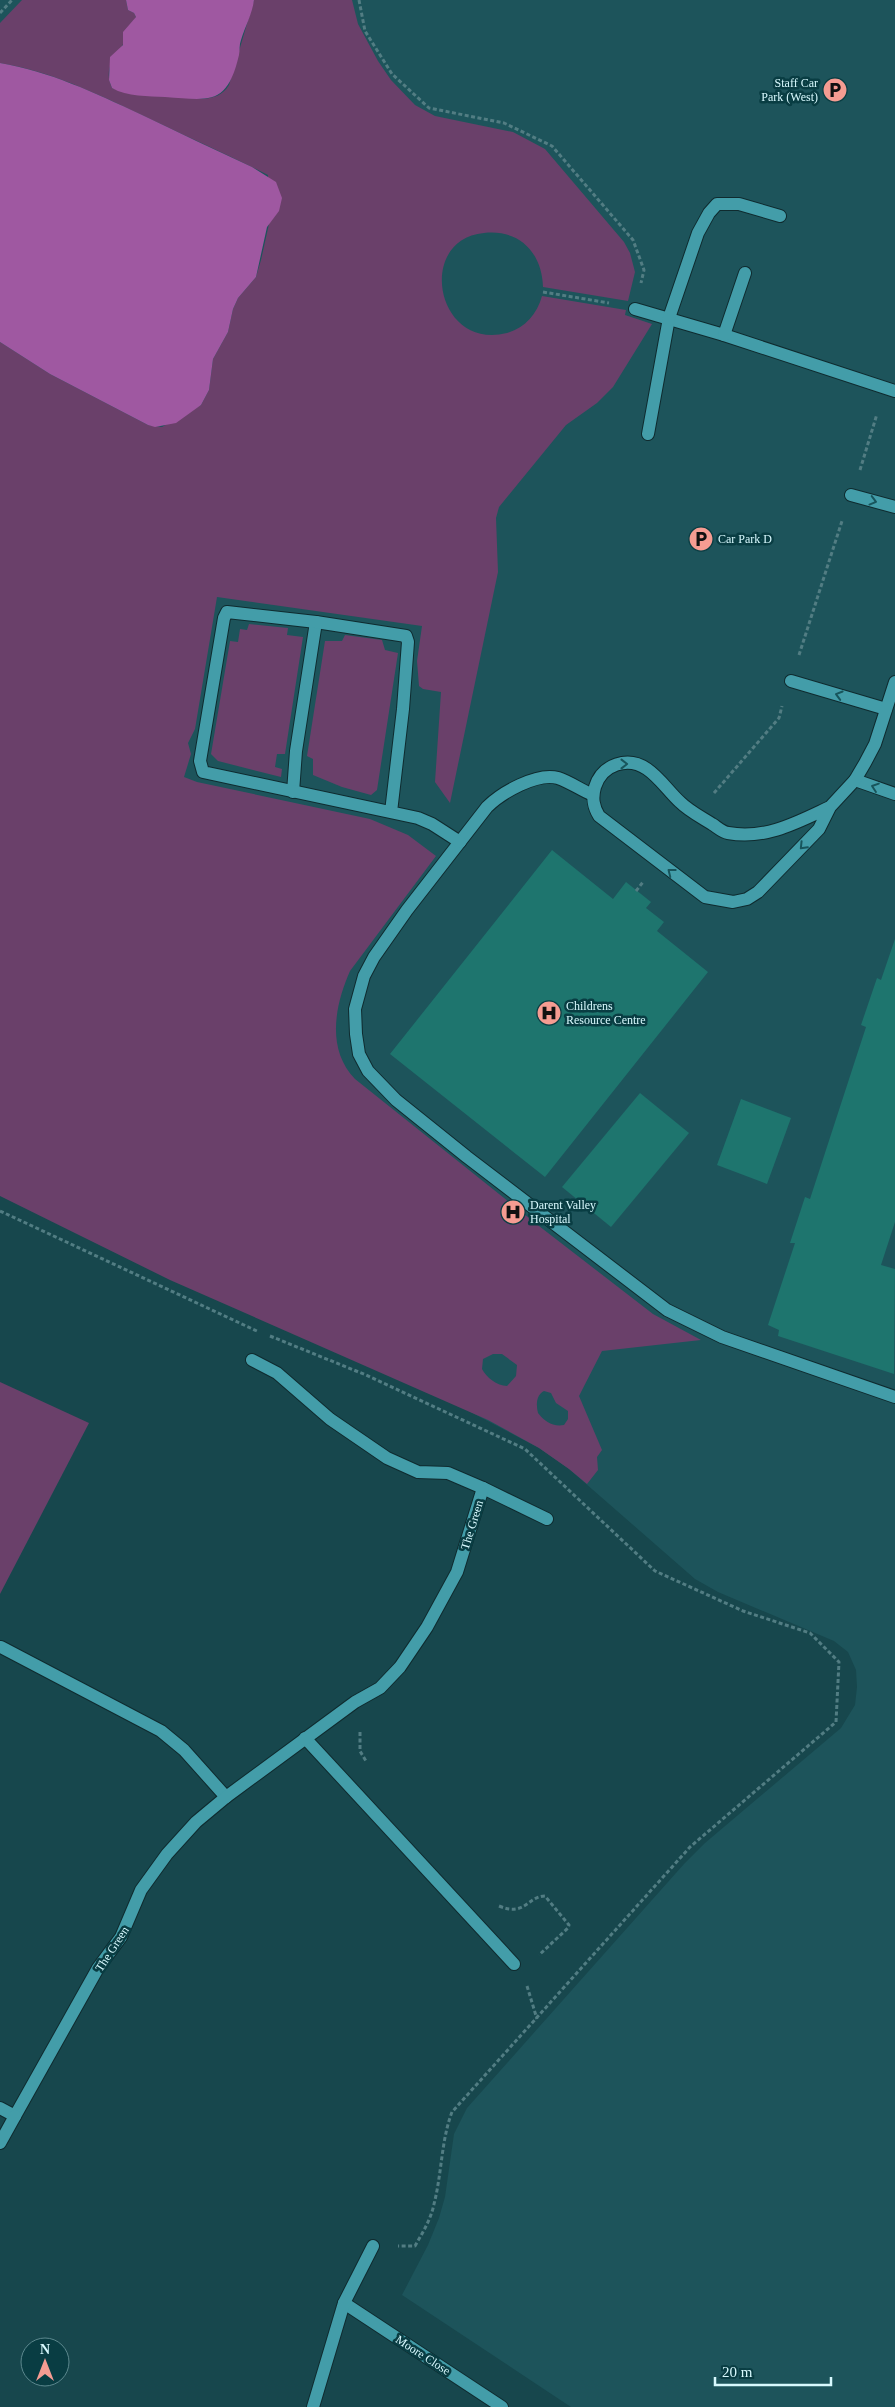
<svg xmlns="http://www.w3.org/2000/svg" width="895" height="2407" font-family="Georgia,serif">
<rect width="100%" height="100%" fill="#17474d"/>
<path fill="#1d545b" d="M 0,0 L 895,0 L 895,2407 L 571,2407 L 402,2295 L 428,2245 L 439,2218 L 445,2197 L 454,2134 L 467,2108 L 684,1864 L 705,1843 L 841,1728 L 855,1705 L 857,1687 L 856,1670 L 848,1652 L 834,1641 L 718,1592 L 695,1579 L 569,1469 L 539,1448 L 0,1165 Z"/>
<g fill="#6a406a" fill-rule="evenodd">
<path d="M 22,0 L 126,0 L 128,10 L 134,13 L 136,17 C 132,26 127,38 122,46 C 112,61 104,70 112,88 L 132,94 L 203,99 C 214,98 223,95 229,85 L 254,0 L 352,0 L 358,24 L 378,61 L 391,80 L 415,105 L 435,116 L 513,132 L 545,149 L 624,242 L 630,253 L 635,272 L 628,301 L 543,287 C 542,253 520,229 484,233 C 416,239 435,351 507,333 C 525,328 537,314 542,296 L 626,310 L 625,315 L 652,324 L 613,387 L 597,403 L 566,425 L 499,507 L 496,518 L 498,572 L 450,803 L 435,782 L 441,692 L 423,689 L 419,686 L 417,661 L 422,626 L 217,597 L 195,729 L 188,743 L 191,754 L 184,777 L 197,782 L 370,819 L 408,835 L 436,856 L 350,971 C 335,1005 326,1049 355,1079 L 539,1226 L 653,1314 L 701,1340 L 602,1351 L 579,1396 L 602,1450 L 597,1457 L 598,1470 L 587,1484 L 569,1469 L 539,1448 L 488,1420 L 170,1280 L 0,1196 L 0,342 L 50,374 L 148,425 L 162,427 L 201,405 L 209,390 L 213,359 L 228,332 L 233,309 L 238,298 L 256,277 L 261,260 L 269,224 L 268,175 C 233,157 196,141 161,124 C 109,100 57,72 0,63 L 0,23 ZM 493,1354 L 502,1354 L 517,1365 L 516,1376 L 507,1386 C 497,1386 486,1377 482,1369 L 483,1359 ZM 544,1391 L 551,1393 L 556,1403 L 568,1411 L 568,1419 L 564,1425 C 553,1427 545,1422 538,1413 C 536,1405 536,1395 544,1391 Z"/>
<path d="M 249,624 L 288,628 L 287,635 L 303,637 L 285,754 L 277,754 L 275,767 L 282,769 L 281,777 L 218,761 L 211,754 L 230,641 L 238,642 L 240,629 L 247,630 Z"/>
<path d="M 345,635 L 382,640 L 385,650 L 398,653 L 377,790 L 371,795 L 342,787 L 313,775 L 313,759 L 307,756 L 325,641 L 342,641 Z"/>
<path d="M 0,1382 L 89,1423 L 0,1594 Z"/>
</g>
<g fill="#9f58a1">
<path d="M 126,0 L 254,0 C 252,15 245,26 241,40 C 239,45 240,50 239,55 C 227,106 210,100 165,97 C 149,96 127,97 112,88 L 109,80 L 110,57 L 123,45 L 123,32 L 136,17 L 134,13 L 128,10 Z"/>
<path d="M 0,63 C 49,71 95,93 140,114 C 178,132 215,150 252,167 L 276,182 L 282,198 L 279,211 L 267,227 L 256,277 L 238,298 L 233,309 L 228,332 L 213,359 L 209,390 L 201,405 L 176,423 L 155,427 L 148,425 L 50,374 L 0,342 Z"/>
</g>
<g fill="#1e756e">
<path d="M 552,850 L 613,899 L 626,882 L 651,902 L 646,908 L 664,922 L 657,931 L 708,972 L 545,1177 L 390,1054 Z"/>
<path d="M 895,939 L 895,1222 L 881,1265 L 895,1269 L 894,1374 L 778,1336 L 779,1330 L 768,1325 L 795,1243 L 790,1243 L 805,1197 L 810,1199 L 866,1027 L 861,1025 L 877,978 L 881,980 Z"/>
<path d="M 640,1093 L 689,1133 L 611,1227 L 562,1187 Z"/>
<path d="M 741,1099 L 791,1118 L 767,1184 L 717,1165 Z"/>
</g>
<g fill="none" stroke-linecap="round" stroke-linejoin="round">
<defs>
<g id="service">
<path d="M 635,309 L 724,335 L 895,391"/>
<path d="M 724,335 L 745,273"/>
<path d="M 648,434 L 669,318 L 698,233 L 709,213 L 717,204 L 739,204 L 780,216"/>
<path d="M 851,495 L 895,507"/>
<path d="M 791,681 L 886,709"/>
<path d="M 855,780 L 895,794"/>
<path d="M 293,792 L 296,751 L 316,622"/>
<path d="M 593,795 C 581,790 570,782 558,778 C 537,772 501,793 487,807 L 407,910 L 374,957 L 364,976 L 355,1009 L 356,1034 L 359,1054 L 368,1071 L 396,1100 L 467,1157 L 667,1310 L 722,1337 L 895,1397"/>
<path d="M 830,807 C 798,822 766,840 728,833 C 722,832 717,827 712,824 C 701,817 689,811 680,802 C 669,792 660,778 647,769 C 628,756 602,764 595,787 C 592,798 593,806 599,816 L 705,897 L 733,902 L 747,899 L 758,892 L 819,829 L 830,807 L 855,780 L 865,763 L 875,744 L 895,682"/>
<path d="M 391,812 L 403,709 L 408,642 L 406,636 L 316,622 L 227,612 L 224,618 L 200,761 L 203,772 L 418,818 L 432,824 L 460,842"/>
</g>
<g id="minor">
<path d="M 483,1488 L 547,1519"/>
<path d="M 1,1647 L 161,1731 L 184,1750 L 226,1797"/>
<path d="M 305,1738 L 514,1964"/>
<path d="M 0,2108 L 15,2116 L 98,1968 L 121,1937 L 141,1890 L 167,1854 L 196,1822 L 226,1797 L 355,1702 L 380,1688 L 400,1667 L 427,1627 L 457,1572 L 483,1488 L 448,1473 L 418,1472 L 387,1458 L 330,1419 L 277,1373 L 252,1360"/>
<path d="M 0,2143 L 15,2116"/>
<path d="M 344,2303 L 502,2407"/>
<path d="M 313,2407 L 344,2303 L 373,2246"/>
</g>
</defs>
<use href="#service" stroke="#0f2b2f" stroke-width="14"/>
<use href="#minor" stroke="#0f2b2f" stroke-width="14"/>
<g stroke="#527d83" stroke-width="3" stroke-dasharray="4 2.5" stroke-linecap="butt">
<path d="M 359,0 L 365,31 L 392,74 L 429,108 L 504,123 L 552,146 L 633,240 L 644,270 L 641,283"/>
<path d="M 0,13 L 12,0"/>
<path d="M 543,292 L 609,303"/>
<path d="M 860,470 L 877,414"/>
<path d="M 799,655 L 842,521"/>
<path d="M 714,793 L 779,718 L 782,706"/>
<path d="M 636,891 L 643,882"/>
<path d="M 0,1211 L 259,1332"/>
<path d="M 270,1336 L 366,1375 L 525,1449 L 655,1571 L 743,1611 L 810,1633 L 839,1662 L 836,1722 L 690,1847 L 452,2112 C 441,2141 442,2173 434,2204 C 431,2219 423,2232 415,2246 L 398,2246"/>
<path d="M 360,1732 L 360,1751 L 366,1761"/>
<path d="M 499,1906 C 525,1917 528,1896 545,1896 L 569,1925 L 568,1928 L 539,1955"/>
<path d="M 527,1986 L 537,2019"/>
</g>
<use href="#service" stroke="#439da9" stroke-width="12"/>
<use href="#minor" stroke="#439da9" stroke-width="12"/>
</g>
<defs><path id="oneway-chevron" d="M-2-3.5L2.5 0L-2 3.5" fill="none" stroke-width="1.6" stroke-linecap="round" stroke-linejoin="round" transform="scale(1.25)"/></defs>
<g stroke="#18555c">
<use href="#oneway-chevron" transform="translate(873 501) rotate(15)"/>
<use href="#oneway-chevron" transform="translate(839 695) rotate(-164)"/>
<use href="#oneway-chevron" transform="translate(624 764)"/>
<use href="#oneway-chevron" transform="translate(875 787) rotate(-161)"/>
<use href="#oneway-chevron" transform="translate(803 846) rotate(134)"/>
<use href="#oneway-chevron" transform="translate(671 872) rotate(-142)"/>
</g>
<defs>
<symbol id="parking-disc" viewBox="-11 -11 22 22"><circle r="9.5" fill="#f59c92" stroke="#093d43"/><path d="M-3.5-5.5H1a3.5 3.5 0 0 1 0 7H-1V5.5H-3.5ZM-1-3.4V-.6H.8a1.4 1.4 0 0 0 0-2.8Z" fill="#111"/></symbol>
<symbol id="hospital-disc" viewBox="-11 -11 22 22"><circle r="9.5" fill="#f59c92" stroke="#093d43"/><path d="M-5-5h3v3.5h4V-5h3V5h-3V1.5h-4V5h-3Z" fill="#111"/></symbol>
</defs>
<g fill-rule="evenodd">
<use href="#parking-disc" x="821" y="76" width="28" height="28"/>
<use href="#parking-disc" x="687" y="525" width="28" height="28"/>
<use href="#hospital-disc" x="535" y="999" width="28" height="28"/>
<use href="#hospital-disc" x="499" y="1198" width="28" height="28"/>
</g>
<g text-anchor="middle" stroke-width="5" stroke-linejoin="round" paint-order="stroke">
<g font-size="12" fill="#d8f9fe" stroke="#093d43" text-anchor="start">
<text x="818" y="87" text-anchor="end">Staff Car<tspan x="818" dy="14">Park (West)</tspan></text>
<text x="718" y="543">Car Park D</text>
<text x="566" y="1010">Childrens<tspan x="566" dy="14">Resource Centre</tspan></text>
<text x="530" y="1209">Darent Valley<tspan x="530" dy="14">Hospital</tspan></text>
</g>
<g font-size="12" fill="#d8f9fe" stroke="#093d43">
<text transform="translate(472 1525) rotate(-73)" y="4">The Green</text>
<text transform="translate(112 1949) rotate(-57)" y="4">The Green</text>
<text transform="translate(423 2355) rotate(33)" y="4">Moore Close</text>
</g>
</g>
<g transform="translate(45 2362)"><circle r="24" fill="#093d43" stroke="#5c888e"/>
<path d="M0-4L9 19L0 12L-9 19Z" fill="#f59c92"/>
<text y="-8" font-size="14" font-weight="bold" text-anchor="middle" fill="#d8f9fe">N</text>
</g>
<path d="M715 2377v8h116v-8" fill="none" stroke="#d8f9fe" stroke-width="2.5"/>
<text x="722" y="2377" font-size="15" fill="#d8f9fe" stroke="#093d43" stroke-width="4" paint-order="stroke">20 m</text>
</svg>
